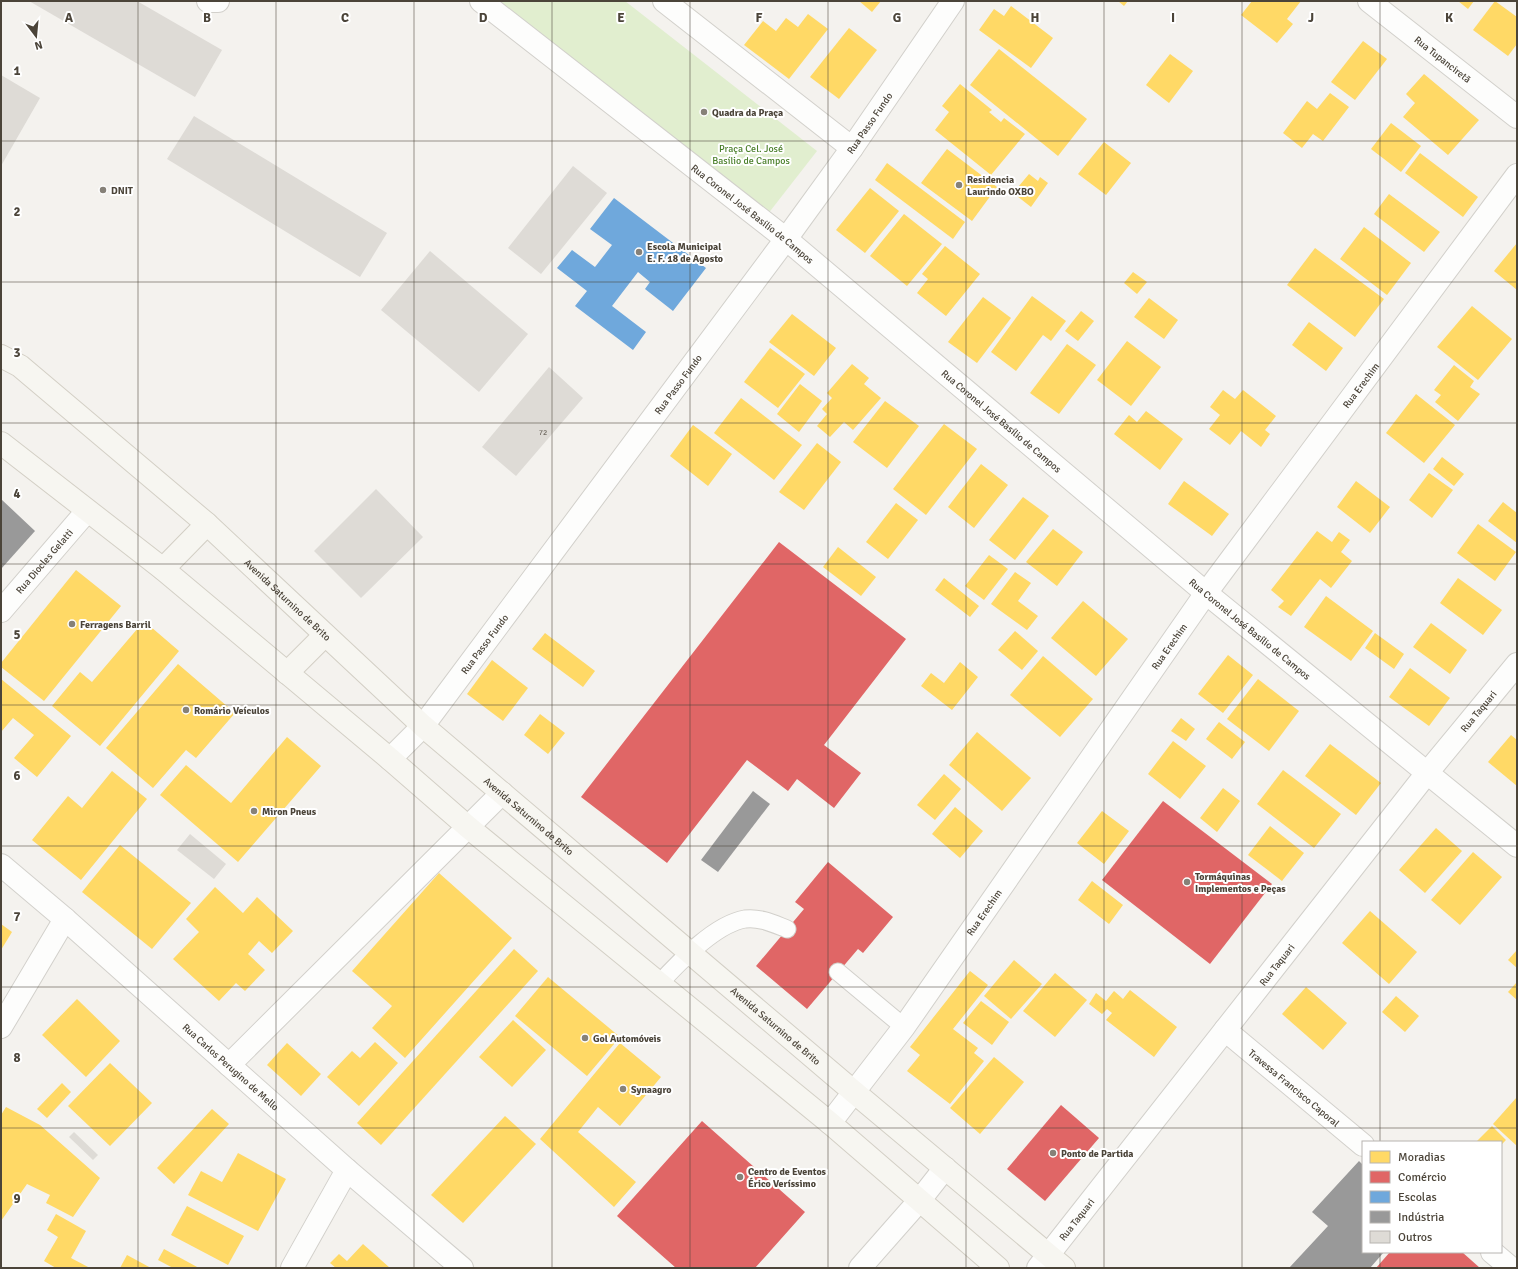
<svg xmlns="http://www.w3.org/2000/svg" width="1518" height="1269" font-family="Signika,sans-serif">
<rect width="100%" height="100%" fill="#f4f2ee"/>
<path fill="#e1eecf" d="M 490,1 L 625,1 L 817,151 L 764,219 Z"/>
<g fill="#ffd966">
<path d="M 859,1 L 881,1 L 872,12 Z"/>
<path d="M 1118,1 L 1128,1 L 1124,6 Z"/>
<path d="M 1252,1 L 1265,2 L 1301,1 L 1287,19 L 1293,24 L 1277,43 L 1241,15 Z"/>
<path d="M 1458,1 L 1474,1 L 1468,9 Z"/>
<path d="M 1495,1 L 1517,17 L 1517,44 L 1508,56 L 1473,30 Z"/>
<path d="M 1011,6 L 1053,38 L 1031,68 L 979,30 L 994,9 L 1004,16 Z"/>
<path d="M 808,14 L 828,29 L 789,79 L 744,45 L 763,21 L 776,31 L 786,18 L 798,27 Z"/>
<path d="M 849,28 L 877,50 L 839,99 L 810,77 Z"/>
<path d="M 1363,41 L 1387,59 L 1355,100 L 1331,82 Z"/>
<path d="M 999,49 L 1087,119 L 1058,156 L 970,85 Z"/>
<path d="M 1170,54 L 1193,71 L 1169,103 L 1146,85 Z"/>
<path d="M 1424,74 L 1479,120 L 1448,155 L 1403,117 L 1415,103 L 1406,94 Z"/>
<path d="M 960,84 L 992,110 L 989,112 L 1001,122 L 1004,118 L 1025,134 L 991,175 L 935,130 L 949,112 L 942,106 Z"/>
<path d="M 1330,93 L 1349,107 L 1323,141 L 1313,134 L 1302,148 L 1283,133 L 1307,101 L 1317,109 Z"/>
<path d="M 1391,123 L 1421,146 L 1401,172 L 1371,149 Z"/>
<path d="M 1104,142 L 1131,163 L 1106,195 L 1078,174 Z"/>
<path d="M 947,149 L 997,187 L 972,221 L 921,183 Z"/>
<path d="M 1420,153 L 1478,197 L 1463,217 L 1405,173 Z"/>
<path d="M 887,163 L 965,222 L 953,239 L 875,180 Z"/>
<path d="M 1029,174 L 1038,181 L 1040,177 L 1048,183 L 1031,207 L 1013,193 Z"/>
<path d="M 870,188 L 899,211 L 865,253 L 836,230 Z"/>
<path d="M 1389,194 L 1440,232 L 1424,252 L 1374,214 Z"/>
<path d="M 904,214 L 942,244 L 907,286 L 870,256 Z"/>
<path d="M 1364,227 L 1411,263 L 1387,295 L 1340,259 Z"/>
<path d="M 1517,243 L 1517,290 L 1494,271 Z"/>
<path d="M 945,246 L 980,274 L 946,316 L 917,293 L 928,279 L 922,274 Z"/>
<path d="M 1315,248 L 1384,299 L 1355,337 L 1287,285 Z"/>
<path d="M 1133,272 L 1147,282 L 1137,294 L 1124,283 Z"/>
<path d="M 1032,296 L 1066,321 L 1051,341 L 1043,335 L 1016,371 L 991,352 Z"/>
<path d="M 983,297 L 1011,318 L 977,363 L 948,342 Z"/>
<path d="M 1149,298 L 1178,320 L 1164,339 L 1134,317 Z"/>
<path d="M 1472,306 L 1512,339 L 1478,380 L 1437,347 Z"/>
<path d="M 1081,311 L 1094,321 L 1078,341 L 1065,331 Z"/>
<path d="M 792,314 L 836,348 L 814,376 L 769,342 Z"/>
<path d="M 1309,322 L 1343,348 L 1326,371 L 1292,345 Z"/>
<path d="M 1127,341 L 1161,367 L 1131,406 L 1097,380 Z"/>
<path d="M 1067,344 L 1096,365 L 1059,414 L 1030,393 Z"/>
<path d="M 770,348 L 805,374 L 778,408 L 744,382 Z"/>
<path d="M 852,364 L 869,378 L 864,384 L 881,398 L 853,430 L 844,422 L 830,437 L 817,426 L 827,414 L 822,409 L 832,398 L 827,393 Z"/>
<path d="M 1454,365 L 1474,381 L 1470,387 L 1480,394 L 1458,421 L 1435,402 L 1441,395 L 1434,390 Z"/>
<path d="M 800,384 L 822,401 L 799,432 L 777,414 Z"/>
<path d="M 1223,390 L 1235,399 L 1243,390 L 1276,416 L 1265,430 L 1270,434 L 1261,447 L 1241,431 L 1230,445 L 1209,429 L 1220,415 L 1210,407 Z"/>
<path d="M 1416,394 L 1455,425 L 1424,463 L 1386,433 Z"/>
<path d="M 741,398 L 802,445 L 774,480 L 714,433 Z"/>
<path d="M 885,401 L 919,426 L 887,468 L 853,442 Z"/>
<path d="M 1146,411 L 1183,439 L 1160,470 L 1114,434 L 1129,415 L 1137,422 Z"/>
<path d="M 944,424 L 977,449 L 926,515 L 893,489 Z"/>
<path d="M 693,425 L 732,454 L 708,486 L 670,456 Z"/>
<path d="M 817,443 L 841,462 L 804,510 L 779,492 Z"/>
<path d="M 1442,457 L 1464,474 L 1454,486 L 1433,469 Z"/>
<path d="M 981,464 L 1008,485 L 974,528 L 948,507 Z"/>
<path d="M 1429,473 L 1453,490 L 1432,518 L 1409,500 Z"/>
<path d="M 1184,481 L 1229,514 L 1212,536 L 1168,504 Z"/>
<path d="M 1356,481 L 1390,507 L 1370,533 L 1337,507 Z"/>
<path d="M 1023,497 L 1049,516 L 1015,560 L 989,540 Z"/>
<path d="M 1503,502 L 1517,513 L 1517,543 L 1488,521 Z"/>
<path d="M 896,503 L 918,520 L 888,559 L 866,542 Z"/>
<path d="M 1478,524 L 1516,552 L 1495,581 L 1457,553 Z"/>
<path d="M 1053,529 L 1083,552 L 1057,586 L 1026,562 Z"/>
<path d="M 1317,531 L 1332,542 L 1339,532 L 1350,540 L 1341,552 L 1352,561 L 1331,588 L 1320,579 L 1291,616 L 1278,607 L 1284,601 L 1271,590 Z"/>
<path d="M 838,547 L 876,577 L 861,596 L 823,567 Z"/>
<path d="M 989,555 L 1008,569 L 984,600 L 965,586 Z"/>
<path d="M 76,570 L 121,606 L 44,701 L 1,667 L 1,663 Z"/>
<path d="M 1015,572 L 1031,583 L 1018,601 L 1038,616 L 1027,630 L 991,604 Z"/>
<path d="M 944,578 L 979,606 L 970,617 L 935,590 Z"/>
<path d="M 1458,578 L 1502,610 L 1483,635 L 1440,603 Z"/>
<path d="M 1326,596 L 1373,631 L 1351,661 L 1304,627 Z"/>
<path d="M 1083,601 L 1128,639 L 1096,676 L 1051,638 Z"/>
<path d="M 144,621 L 179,651 L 100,746 L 52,706 L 80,672 L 92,682 Z"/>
<path d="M 1431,623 L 1467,650 L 1450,674 L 1413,647 Z"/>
<path d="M 1015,631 L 1038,651 L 1022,670 L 998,650 Z"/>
<path d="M 545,633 L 595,671 L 583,687 L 532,649 Z"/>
<path d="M 1375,633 L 1404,654 L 1394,669 L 1365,648 Z"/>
<path d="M 1228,655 L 1253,675 L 1223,713 L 1198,694 Z"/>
<path d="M 1043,656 L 1093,699 L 1060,737 L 1010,695 Z"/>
<path d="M 492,660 L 528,688 L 503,721 L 467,694 Z"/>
<path d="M 960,662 L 978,677 L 952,710 L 921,686 L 931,673 L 944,683 Z"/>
<path d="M 178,664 L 235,713 L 196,758 L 186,750 L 153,788 L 106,748 Z"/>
<path d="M 1410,668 L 1450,698 L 1429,726 L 1389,697 Z"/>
<path d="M 1,679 L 71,736 L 37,777 L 14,758 L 34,735 L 13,718 L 1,732 Z"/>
<path d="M 1258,679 L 1299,711 L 1269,751 L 1227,719 Z"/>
<path d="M 540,714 L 565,733 L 548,754 L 524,735 Z"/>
<path d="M 1181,718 L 1195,729 L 1186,741 L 1171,731 Z"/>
<path d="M 1219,722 L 1245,742 L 1232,759 L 1206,739 Z"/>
<path d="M 977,732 L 1031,778 L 1002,811 L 949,765 Z"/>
<path d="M 1511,735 L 1517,740 L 1517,786 L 1488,762 Z"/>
<path d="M 287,737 L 321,766 L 238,862 L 160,795 L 186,765 L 231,803 Z"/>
<path d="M 1173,741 L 1206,766 L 1180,799 L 1148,774 Z"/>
<path d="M 1330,744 L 1381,783 L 1356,815 L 1305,776 Z"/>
<path d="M 1283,770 L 1341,814 L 1314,848 L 1257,804 Z"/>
<path d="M 112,771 L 147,799 L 81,880 L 32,840 L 68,796 L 82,808 Z"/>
<path d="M 944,774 L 961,789 L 935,820 L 917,805 Z"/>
<path d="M 1223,788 L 1240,801 L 1217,832 L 1200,818 Z"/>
<path d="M 955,807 L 983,831 L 960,858 L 932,834 Z"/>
<path d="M 1102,811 L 1129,831 L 1104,864 L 1077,843 Z"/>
<path d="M 1270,826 L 1304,853 L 1282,881 L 1248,855 Z"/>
<path d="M 1436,828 L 1462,851 L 1425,893 L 1399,870 Z"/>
<path d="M 120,845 L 191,903 L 152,949 L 82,892 Z"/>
<path d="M 1473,852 L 1502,877 L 1460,925 L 1431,900 Z"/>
<path d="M 439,873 L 512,938 L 405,1058 L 372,1028 L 392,1006 L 352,971 Z"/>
<path d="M 1092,881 L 1123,905 L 1109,924 L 1078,900 Z"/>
<path d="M 215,887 L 243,913 L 257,897 L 293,931 L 272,953 L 259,941 L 248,954 L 265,970 L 245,991 L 236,983 L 219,1001 L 173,959 L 199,932 L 186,919 Z"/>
<path d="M 1370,911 L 1417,952 L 1389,984 L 1342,943 Z"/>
<path d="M 1,924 L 12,932 L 1,950 Z"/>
<path d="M 514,949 L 538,971 L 381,1145 L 357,1123 Z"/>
<path d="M 1517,950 L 1517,968 L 1508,960 Z"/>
<path d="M 1014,960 L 1042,984 L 1011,1019 L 984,996 Z"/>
<path d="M 970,971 L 988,985 L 953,1029 L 978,1048 L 974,1053 L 984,1061 L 950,1104 L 907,1071 L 920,1055 L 910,1047 Z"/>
<path d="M 1055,973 L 1087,1000 L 1055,1037 L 1023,1011 Z"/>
<path d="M 548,977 L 620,1037 L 587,1076 L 515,1016 Z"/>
<path d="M 1517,982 L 1517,1000 L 1508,992 Z"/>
<path d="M 1306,987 L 1347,1023 L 1323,1050 L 1282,1014 Z"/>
<path d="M 1130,990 L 1177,1027 L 1154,1057 L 1106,1020 L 1112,1013 L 1107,1009 L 1102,1014 L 1089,1004 L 1096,993 L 1106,1001 L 1114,991 L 1123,999 Z"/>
<path d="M 1396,996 L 1419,1016 L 1405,1032 L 1382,1012 Z"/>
<path d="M 77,999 L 120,1041 L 86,1077 L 42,1035 Z"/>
<path d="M 981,1001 L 1009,1022 L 992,1045 L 963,1023 Z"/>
<path d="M 513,1020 L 546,1050 L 512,1087 L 479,1057 Z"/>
<path d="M 375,1042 L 398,1063 L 359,1106 L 327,1077 L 352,1051 L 360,1058 Z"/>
<path d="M 287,1043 L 321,1074 L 301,1096 L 267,1065 Z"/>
<path d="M 620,1043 L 661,1077 L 620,1126 L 598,1107 L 578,1132 L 636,1182 L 614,1207 L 540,1139 Z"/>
<path d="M 994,1057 L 1024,1082 L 980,1134 L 950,1108 Z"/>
<path d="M 110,1063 L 152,1103 L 110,1146 L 68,1106 Z"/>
<path d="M 62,1083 L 71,1092 L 47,1118 L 37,1109 Z"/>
<path d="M 1517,1097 L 1517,1146 L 1493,1124 Z"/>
<path d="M 6,1107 L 40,1125 L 100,1178 L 73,1217 L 46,1203 L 50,1195 L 27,1184 L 1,1221 L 1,1115 Z"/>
<path d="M 212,1109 L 229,1124 L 174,1184 L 157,1168 Z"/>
<path d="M 505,1116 L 536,1144 L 463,1223 L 431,1195 Z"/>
<path d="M 1492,1126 L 1506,1140 L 1501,1145 L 1501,1142 L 1476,1142 Z"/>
<path d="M 238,1153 L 286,1179 L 258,1231 L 188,1195 L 201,1171 L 222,1182 Z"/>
<path d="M 187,1206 L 244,1236 L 228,1265 L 171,1235 Z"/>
<path d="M 56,1214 L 86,1231 L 71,1258 L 90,1268 L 56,1268 L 44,1261 L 58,1237 L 47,1230 Z"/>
<path d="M 363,1244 L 390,1268 L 336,1268 L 330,1263 L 339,1254 L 347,1261 Z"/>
<path d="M 164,1249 L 199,1268 L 173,1268 L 158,1260 Z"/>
<path d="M 127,1255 L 151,1268 L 120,1268 Z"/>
</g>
<g fill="#e06666">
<path d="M 779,542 L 906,639 L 824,745 L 861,773 L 834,808 L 797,779 L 788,791 L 747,760 L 667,863 L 581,797 Z"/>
<path d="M 1163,801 L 1272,884 L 1210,964 L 1102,880 Z"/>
<path d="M 828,862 L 893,917 L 863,953 L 858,949 L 807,1009 L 756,966 L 804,909 L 795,902 Z"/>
<path d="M 1061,1105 L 1099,1138 L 1045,1201 L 1007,1169 Z"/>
<path d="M 702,1121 L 805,1212 L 755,1268 L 703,1268 L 702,1267 L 700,1268 L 676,1268 L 617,1216 Z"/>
<path d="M 1390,1252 L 1462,1252 L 1480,1268 L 1376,1268 Z"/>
</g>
<path fill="#6fa8dc" d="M 614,198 L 706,268 L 673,311 L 645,289 L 650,282 L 638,272 L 612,306 L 646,332 L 633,350 L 575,306 L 587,291 L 557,268 L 572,250 L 595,267 L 612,245 L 590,229 Z"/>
<g fill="#999">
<path d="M 1,499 L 35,531 L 1,569 Z"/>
<path d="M 753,791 L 770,804 L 718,872 L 701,860 Z"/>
<path d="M 1359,1161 L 1363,1165 L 1363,1252 L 1384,1252 L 1370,1268 L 1289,1268 L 1328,1226 L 1312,1212 Z"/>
</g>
<g fill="#dedbd6">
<path d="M 29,1 L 137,1 L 222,50 L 195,97 Z"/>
<path d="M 1,75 L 40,98 L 1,166 Z"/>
<path d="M 194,116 L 387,233 L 360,277 L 167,159 Z"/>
<path d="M 573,166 L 607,193 L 541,274 L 508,248 Z"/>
<path d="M 430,251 L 528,334 L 479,392 L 381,310 Z"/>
<path d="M 549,367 L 583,398 L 516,476 L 482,447 Z"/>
<path d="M 376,489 L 423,537 L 361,598 L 314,551 Z"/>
<path d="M 190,834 L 226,864 L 214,879 L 177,850 Z"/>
<path d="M 74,1132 L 98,1155 L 93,1160 L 69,1137 Z"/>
</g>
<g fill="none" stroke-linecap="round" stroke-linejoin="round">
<defs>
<g id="service">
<path d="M 838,972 L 904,1027"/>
<path d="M 659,984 C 679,962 715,924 745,919 C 760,917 774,924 787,929"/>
</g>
<g id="minor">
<path d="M 208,1 L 218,1"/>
<path id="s1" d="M 481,1 L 786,239 L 1206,593 L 1517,846"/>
<path d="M 664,1 L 852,148"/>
<path id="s2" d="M 1369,1 L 1517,117"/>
<path id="s3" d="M 1,611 L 87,511"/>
<path id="s4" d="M 1,865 L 65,919 L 347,1170 L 462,1268"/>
<path d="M 1,1027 L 65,919"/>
<path id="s5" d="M 1225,1030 L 1363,1145"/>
<path d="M 229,1065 L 502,793"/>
<path id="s6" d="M 830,1123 L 904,1027 L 1206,593 L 1517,175"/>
<path d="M 1492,1252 L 1511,1268"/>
<path d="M 292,1268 L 347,1170"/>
<path d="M 860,1268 L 919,1201 L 945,1168"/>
<path id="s7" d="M 1038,1268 L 1427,773 L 1517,664"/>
</g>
<g id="tertiary">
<path id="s8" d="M 390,759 L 423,726 L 786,239 L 852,148 L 953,1"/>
</g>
<g id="secondary">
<path id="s9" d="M 1,356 L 20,366 L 207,524 L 423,726 L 854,1092 L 1064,1268"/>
<path d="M 1,443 L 163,569 L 390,759 L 468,827 L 830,1123 L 998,1268"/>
<path d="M 163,569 L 207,524"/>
<path d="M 287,673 L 325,635"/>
</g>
</defs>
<use href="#service" stroke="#d2d0cb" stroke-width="19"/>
<use href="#minor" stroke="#d2d0cb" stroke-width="24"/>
<use href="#tertiary" stroke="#d2d0cb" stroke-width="24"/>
<use href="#secondary" stroke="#d3cfc5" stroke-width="24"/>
<use href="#service" stroke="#fdfdfc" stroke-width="17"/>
<use href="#minor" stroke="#fdfdfc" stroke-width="22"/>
<use href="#tertiary" stroke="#fdfdfc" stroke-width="22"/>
<use href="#secondary" stroke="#f7f6f1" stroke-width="22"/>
</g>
<path fill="none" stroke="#4b4439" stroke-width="1" stroke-opacity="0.55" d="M 138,1 L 138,1268M 276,1 L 276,1268M 414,1 L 414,1268M 552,1 L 552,1268M 690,1 L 690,1268M 828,1 L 828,1268M 966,1 L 966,1268M 1104,1 L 1104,1268M 1242,1 L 1242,1268M 1380,1 L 1380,1142M 1,141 L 1517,141M 1,282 L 1517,282M 1,423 L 1517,423M 1,564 L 1517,564M 1,705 L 1517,705M 1,846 L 1517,846M 1,987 L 1517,987M 1,1128 L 1517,1128M 1380,1252 L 1380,1268"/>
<g fill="#868178" stroke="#fff" stroke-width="1.5">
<circle cx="704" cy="112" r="4"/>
<circle cx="959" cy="185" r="4"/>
<circle cx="103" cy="190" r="4"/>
<circle cx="639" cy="252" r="4"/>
<circle cx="72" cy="624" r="4"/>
<circle cx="186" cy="710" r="4"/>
<circle cx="254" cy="811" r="4"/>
<circle cx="1187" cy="882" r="4"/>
<circle cx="585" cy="1038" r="4"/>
<circle cx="623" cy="1089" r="4"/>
<circle cx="1053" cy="1153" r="4"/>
<circle cx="740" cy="1177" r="4"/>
</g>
<g text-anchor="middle" stroke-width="4" stroke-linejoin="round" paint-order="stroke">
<g font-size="8" fill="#706a61">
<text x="543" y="435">72</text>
</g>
<g font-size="10" fill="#4b4439" stroke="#fff">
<text dy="4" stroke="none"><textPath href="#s2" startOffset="94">Rua Tupanciretã</textPath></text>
<text dy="4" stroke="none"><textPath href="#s8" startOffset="797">Rua Passo Fundo</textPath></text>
<text dy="4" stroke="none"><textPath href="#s1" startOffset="345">Rua Coronel José Basílio de Campos</textPath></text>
<text dy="4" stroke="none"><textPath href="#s8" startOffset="473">Rua Passo Fundo</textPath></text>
<text dy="4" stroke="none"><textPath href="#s6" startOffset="909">Rua Erechim</textPath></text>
<text dy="4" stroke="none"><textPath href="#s1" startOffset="669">Rua Coronel José Basílio de Campos</textPath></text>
<text dy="4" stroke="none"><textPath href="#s3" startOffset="66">Rua Diocles Gelatti</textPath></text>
<text dy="4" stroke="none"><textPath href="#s9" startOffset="377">Avenida Saturnino de Brito</textPath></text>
<text dy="4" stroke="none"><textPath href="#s1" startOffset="993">Rua Coronel José Basílio de Campos</textPath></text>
<text dy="4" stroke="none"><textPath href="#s8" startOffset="149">Rua Passo Fundo</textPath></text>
<text dy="4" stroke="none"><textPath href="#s6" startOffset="585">Rua Erechim</textPath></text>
<text dy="4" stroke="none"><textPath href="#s7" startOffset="710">Rua Taquari</textPath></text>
<text dy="4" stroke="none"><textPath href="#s9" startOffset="701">Avenida Saturnino de Brito</textPath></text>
<text dy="4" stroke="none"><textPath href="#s6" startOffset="261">Rua Erechim</textPath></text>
<text dy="4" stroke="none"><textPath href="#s7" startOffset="386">Rua Taquari</textPath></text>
<text dy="4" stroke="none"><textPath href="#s9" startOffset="1025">Avenida Saturnino de Brito</textPath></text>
<text dy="4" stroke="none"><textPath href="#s4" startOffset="306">Rua Carlos Perugino de Mello</textPath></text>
<text dy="4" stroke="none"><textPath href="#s5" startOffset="90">Travessa Francisco Caporal</textPath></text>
<text dy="4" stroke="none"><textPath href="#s7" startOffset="62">Rua Taquari</textPath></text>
</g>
<g font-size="10" font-weight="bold" fill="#4b4439" stroke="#fff" text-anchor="start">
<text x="712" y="116">Quadra da Praça</text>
<text x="967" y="183">Residencia<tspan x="967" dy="12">Laurindo OXBO</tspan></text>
<text x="111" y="194">DNIT</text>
<text x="647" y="250">Escola Municipal<tspan x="647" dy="12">E. F. 18 de Agosto</tspan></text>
<text x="80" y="628">Ferragens Barril</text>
<text x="194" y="714">Romário Veículos</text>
<text x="262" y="815">Miron Pneus</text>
<text x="1195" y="880">Tormáquinas<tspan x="1195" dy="12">Implementos e Peças</tspan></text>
<text x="593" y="1042">Gol Automóveis</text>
<text x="631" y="1093">Synaagro</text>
<text x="1061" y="1157">Ponto de Partida</text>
<text x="748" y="1175">Centro de Eventos<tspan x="748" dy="12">Érico Veríssimo</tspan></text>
</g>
<g font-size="10" fill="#4a7f2a" stroke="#fff">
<text x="751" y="152">Praça Cel. José<tspan x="751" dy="12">Basílio de Campos</tspan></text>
</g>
</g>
<g font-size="13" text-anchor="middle" font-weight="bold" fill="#4b4439" stroke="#fff" stroke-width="4" stroke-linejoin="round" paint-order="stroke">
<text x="69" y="22">A</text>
<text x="207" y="22">B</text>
<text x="345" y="22">C</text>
<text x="483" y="22">D</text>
<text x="621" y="22">E</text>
<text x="759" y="22">F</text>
<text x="897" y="22">G</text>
<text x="1035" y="22">H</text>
<text x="1173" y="22">I</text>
<text x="1311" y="22">J</text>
<text x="1449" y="22">K</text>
<text x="17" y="75">1</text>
<text x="17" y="216">2</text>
<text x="17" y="357">3</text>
<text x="17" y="498">4</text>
<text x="17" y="639">5</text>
<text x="17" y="780">6</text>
<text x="17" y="921">7</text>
<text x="17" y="1062">8</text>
<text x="17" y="1203">9</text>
</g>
<rect width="1518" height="1269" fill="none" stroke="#4b4439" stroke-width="4"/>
<rect x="1362" y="1141" width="140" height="112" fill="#ffffff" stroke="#b7b4b0"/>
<rect x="1370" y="1151" width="20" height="12" fill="#ffd966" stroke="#b7b4b0"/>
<text x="1398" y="1161" font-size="12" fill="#4b4439">Moradias</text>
<rect x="1370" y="1171" width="20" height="12" fill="#e06666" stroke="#b7b4b0"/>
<text x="1398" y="1181" font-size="12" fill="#4b4439">Comércio</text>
<rect x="1370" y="1191" width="20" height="12" fill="#6fa8dc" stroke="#b7b4b0"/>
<text x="1398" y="1201" font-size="12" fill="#4b4439">Escolas</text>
<rect x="1370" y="1211" width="20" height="12" fill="#999999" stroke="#b7b4b0"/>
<text x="1398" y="1221" font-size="12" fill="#4b4439">Indústria</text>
<rect x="1370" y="1231" width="20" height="12" fill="#dedbd6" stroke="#b7b4b0"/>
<text x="1398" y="1241" font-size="12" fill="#4b4439">Outros</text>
<g transform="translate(36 36) rotate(164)" stroke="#ffffff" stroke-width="3" paint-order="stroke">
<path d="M0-3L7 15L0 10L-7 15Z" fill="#4b4439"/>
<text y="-6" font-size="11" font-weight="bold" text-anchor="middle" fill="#4b4439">N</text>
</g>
</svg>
